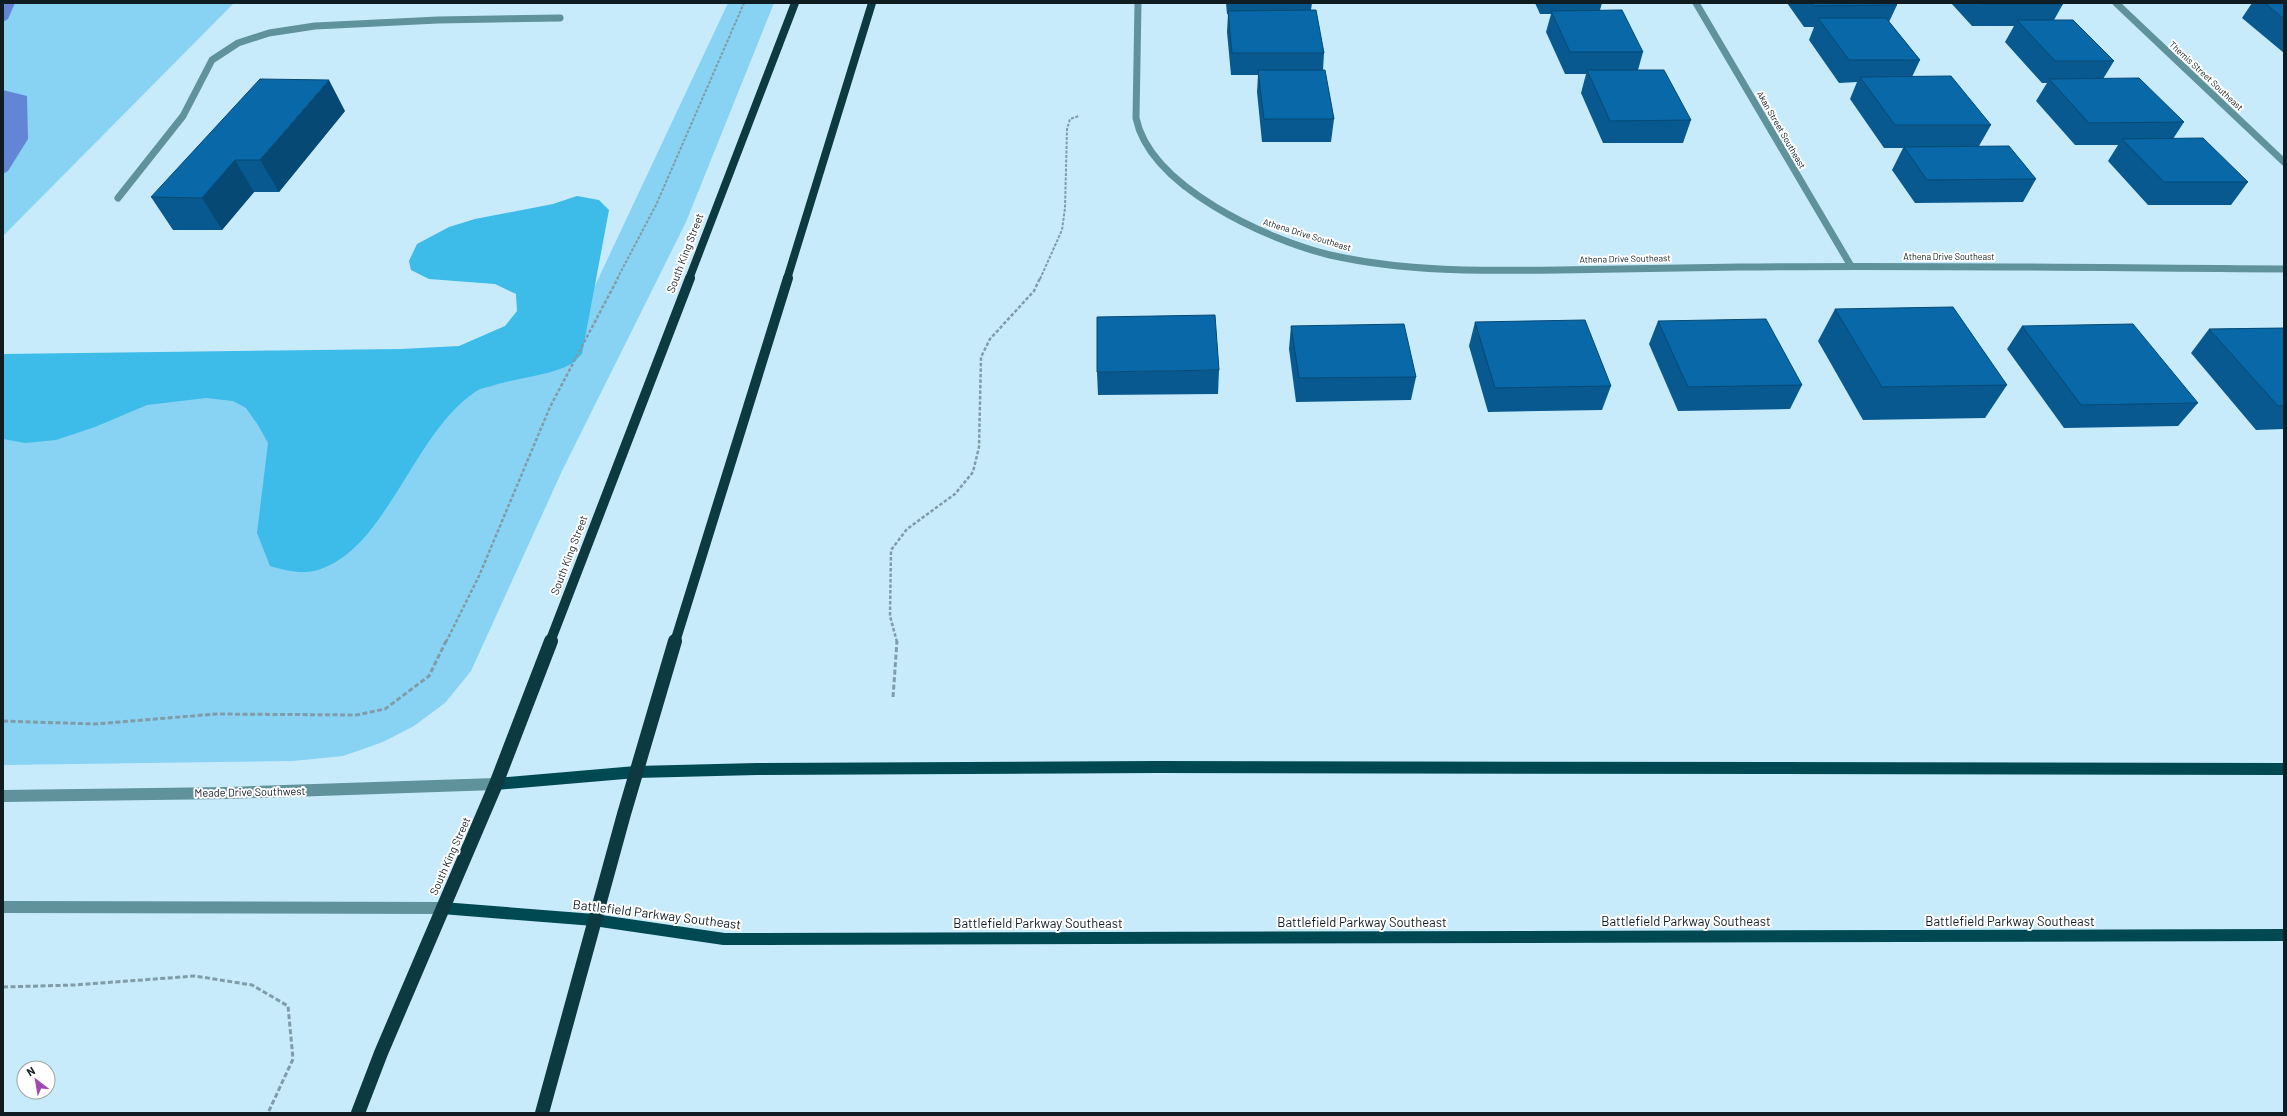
<svg xmlns="http://www.w3.org/2000/svg" width="2287" height="1116" font-family="Barlow,sans-serif">
<rect width="100%" height="100%" fill="#c7ebfb"/>
<g fill="#88d3f3">
<path d="M 3,3 L 234,3 L 3,236 Z"/>
<path d="M 728,3 L 774,3 L 686,222 L 562,471 L 471,671 L 445,703 L 414,726 L 383,742 L 343,756 L 293,761 L 3,765 L 3,375 L 560,360 Z"/>
</g>
<path fill="#3dbbe9" d="M 577,196 L 599,200 L 609,210 L 582,354 C 578,357 575,362 571,364 C 552,375 517,378 495,385 C 489,387 480,388 475,392 C 412,434 386,553 314,571 C 300,574 284,570 270,566 L 257,533 L 268,443 L 258,425 L 246,408 L 233,401 L 206,398 L 147,405 L 95,427 L 56,440 L 25,443 L 3,439 L 3,354 L 401,349 L 459,346 L 505,326 L 517,311 L 516,294 L 495,284 L 429,279 L 411,270 L 409,261 L 417,244 L 449,227 L 475,219 L 553,204 Z"/>
<path fill="#6286d5" d="M 3,90 L 27,96 L 28,139 L 8,171 L 3,174 Z"/>
<g fill="none" stroke-linecap="round" stroke-linejoin="round">
<path fill="#6286d5" fill-rule="evenodd" d="M 5,3 L 15,3 L 8,19 L 3,22 L 3,8 Z"/>
<g stroke="#819ca8" stroke-width="2" stroke-dasharray="3 1.5" stroke-linecap="butt">
<path d="M 617,279 L 656,205 L 744,3"/>
<path d="M 1040,279 L 1062,230 L 1065,208 L 1067,129 L 1070,119 L 1079,116"/>
</g>
<g stroke="#819ca8" stroke-width="2.5" stroke-dasharray="3.5 2" stroke-linecap="butt">
<path d="M 446,642 L 479,576 L 550,407 L 618,278"/>
<path d="M 897,642 L 890,616 L 891,550 L 907,529 L 955,494 L 973,472 L 979,447 L 981,357 L 990,339 L 1034,291 L 1040,278"/>
</g>
<g stroke="#819ca8" stroke-width="3" stroke-dasharray="5 2.5" stroke-linecap="butt">
<path d="M 893,697 L 897,641"/>
<path d="M 3,721 L 95,724 L 216,714 L 356,715 L 385,709 L 429,676 L 446,641"/>
<path d="M 3,987 L 74,985 L 195,976 L 252,985 L 288,1006 L 293,1059 L 268,1113"/>
</g>
<path stroke="#5f929b" stroke-width="7" d="M 118,198 L 183,116 L 212,60 L 238,43 L 269,33 L 315,26 L 438,20 L 560,18"/>
<g stroke="#5f929b" stroke-width="7">
<path d="M 1138,3 L 1136,118 C 1150,187 1268,240 1330,255 C 1406,272 1482,271 1559,270 C 1619,269 1680,268 1740,267 C 1921,265 2103,268 2284,269"/>
<path d="M 1696,3 L 1851,266"/>
<path d="M 2116,3 L 2284,162"/>
</g>
<g stroke="#5f929b" stroke-width="12">
<path d="M 3,796 L 228,793 L 496,784"/>
<path d="M 3,907 L 442,908"/>
</g>
<g stroke="#004952" stroke-width="12">
<path d="M 496,784 L 636,772 L 757,769 L 1157,767 L 2284,769"/>
<path d="M 442,908 L 594,920 L 724,939 L 2284,935"/>
</g>
<g stroke="#0c3a40" stroke-width="8">
<path d="M 689,279 L 795,3"/>
<path d="M 787,279 L 872,3"/>
</g>
<g stroke="#0c3a40" stroke-width="10">
<path d="M 550,642 L 690,278"/>
<path d="M 675,642 L 788,278"/>
</g>
<g stroke="#0c3a40" stroke-width="14">
<path d="M 358,1113 L 381,1053 L 496,784 L 551,641"/>
<path d="M 542,1113 L 624,814 L 675,641"/>
</g>
</g>
<g fill="#085990">
<path d="M 1226,3 L 1312,3 L 1311,10 L 1324,53 L 1323,70 L 1334,119 L 1331,142 L 1262,142 L 1257,92 L 1258,75 L 1231,75 L 1227,32 L 1228,14 L 1227,14 Z"/>
<path d="M 1535,3 L 1602,3 L 1600,10 L 1643,52 L 1638,70 L 1691,120 L 1683,143 L 1603,143 L 1581,93 L 1586,74 L 1565,74 L 1546,32 L 1551,14 L 1540,14 Z"/>
<path d="M 1787,3 L 1895,3 L 1897,5 L 1889,22 L 1920,60 L 1912,77 L 1991,125 L 1979,146 L 2036,179 L 2023,202 L 1915,203 L 1892,170 L 1903,148 L 1884,148 L 1850,99 L 1857,82 L 1839,83 L 1809,40 L 1814,27 L 1804,27 Z"/>
<path d="M 1951,3 L 2062,3 L 2063,4 L 2054,20 L 2114,61 L 2103,79 L 2184,122 L 2173,139 L 2248,182 L 2231,205 L 2148,205 L 2108,161 L 2118,145 L 2075,145 L 2036,101 L 2047,83 L 2042,83 L 2005,42 L 2014,26 L 1972,26 Z"/>
<path d="M 2252,3 L 2284,3 L 2284,53 L 2242,18 Z"/>
<path d="M 345,111 L 279,192 L 254,192 L 222,230 L 173,230 L 151,197 Z"/>
<path d="M 1835,309 L 2007,385 L 1985,418 L 1863,420 L 1818,341 Z"/>
<path d="M 1658,321 L 1802,385 L 1790,409 L 1678,411 L 1649,344 Z"/>
<path d="M 1475,322 L 1611,386 L 1602,410 L 1488,412 L 1469,346 Z"/>
<path d="M 1291,326 L 1416,377 L 1411,400 L 1296,402 L 1289,349 Z"/>
<path d="M 2022,326 L 2198,403 L 2178,426 L 2064,428 L 2007,349 Z"/>
<path d="M 2284,328 L 2284,429 L 2256,430 L 2191,353 L 2209,329 Z"/>
<path d="M 1219,370 L 1218,394 L 1098,395 L 1097,372 Z"/>
</g>
<g fill="#064975">
<path d="M 329,80 L 345,111 L 279,192 L 260,160 Z"/>
<path d="M 235,160 L 254,192 L 222,230 L 202,198 Z"/>
</g>
<g fill="#0968a7" stroke="#064975">
<path d="M 1811,3 L 1895,3 L 1897,5 L 1813,6 Z"/>
<path d="M 1981,3 L 2062,3 L 2063,4 L 1982,4 Z"/>
<path d="M 2265,3 L 2284,3 L 2284,19 Z"/>
<path d="M 1316,10 L 1324,53 L 1232,53 L 1228,11 Z"/>
<path d="M 1622,10 L 1643,52 L 1570,52 L 1551,11 Z"/>
<path d="M 1818,18 L 1886,18 L 1920,60 L 1849,60 Z"/>
<path d="M 2017,20 L 2073,20 L 2114,61 L 2055,61 Z"/>
<path d="M 1258,70 L 1325,70 L 1334,119 L 1264,119 Z"/>
<path d="M 1587,70 L 1664,70 L 1691,120 L 1610,121 Z"/>
<path d="M 1951,76 L 1991,125 L 1895,125 L 1860,77 Z"/>
<path d="M 2139,78 L 2184,122 L 2089,123 L 2049,79 Z"/>
<path d="M 260,79 L 329,80 L 260,160 L 235,160 L 202,198 L 151,197 Z"/>
<path d="M 2203,138 L 2248,182 L 2164,182 L 2122,139 Z"/>
<path d="M 2009,146 L 2036,179 L 1927,180 L 1904,147 Z"/>
<path d="M 1953,307 L 2007,385 L 1882,387 L 1835,309 Z"/>
<path d="M 1215,315 L 1219,370 L 1097,372 L 1097,317 Z"/>
<path d="M 1766,319 L 1802,385 L 1688,387 L 1658,321 Z"/>
<path d="M 1585,320 L 1611,386 L 1495,388 L 1475,322 Z"/>
<path d="M 1404,324 L 1416,377 L 1299,378 L 1291,326 Z"/>
<path d="M 2133,324 L 2198,403 L 2081,405 L 2022,326 Z"/>
<path d="M 2284,328 L 2284,406 L 2278,406 L 2209,329 Z"/>
</g>
<g text-anchor="middle" stroke-width="4" stroke-linejoin="round" paint-order="stroke">
<g font-size="9" fill="#0f1c22" stroke="#fff">
<text transform="translate(2206 76) rotate(43)" y="3">Themis Street Southeast</text>
<text transform="translate(1781 130) rotate(60)" y="3">Akan Street Southeast</text>
<text transform="translate(1307 235) rotate(17)" y="3">Athena Drive Southeast</text>
<text x="1949" y="260">Athena Drive Southeast</text>
<text transform="translate(1625 259) rotate(-1)" y="3">Athena Drive Southeast</text>
</g>
<g font-size="11" fill="#0f1c22" stroke="#fff">
<text transform="translate(685 253) rotate(-69)" y="4">South King Street</text>
<text transform="translate(569 555) rotate(-69)" y="4">South King Street</text>
<text transform="translate(250 792) rotate(-1)" y="4">Meade Drive Southwest</text>
<text transform="translate(450 856) rotate(-66)" y="4">South King Street</text>
</g>
<g font-size="13" fill="#0f1c22" stroke="#fff">
<text transform="translate(657 914) rotate(7)" y="5">Battlefield Parkway Southeast</text>
<text x="1686" y="926">Battlefield Parkway Southeast</text>
<text x="2010" y="926">Battlefield Parkway Southeast</text>
<text x="1362" y="927">Battlefield Parkway Southeast</text>
<text x="1038" y="928">Battlefield Parkway Southeast</text>
</g>
</g>
<rect width="2287" height="1116" fill="none" stroke="#0f1c22" stroke-width="8"/>
<g transform="translate(36 1080) rotate(329)"><circle r="19" fill="#ffffff" stroke="#9fa4a7"/>
<path d="M0-3L7 15L0 10L-7 15Z" fill="#a148b4"/>
<text y="-6" font-size="11" font-weight="bold" text-anchor="middle" fill="#0f1c22">N</text>
</g>
</svg>
